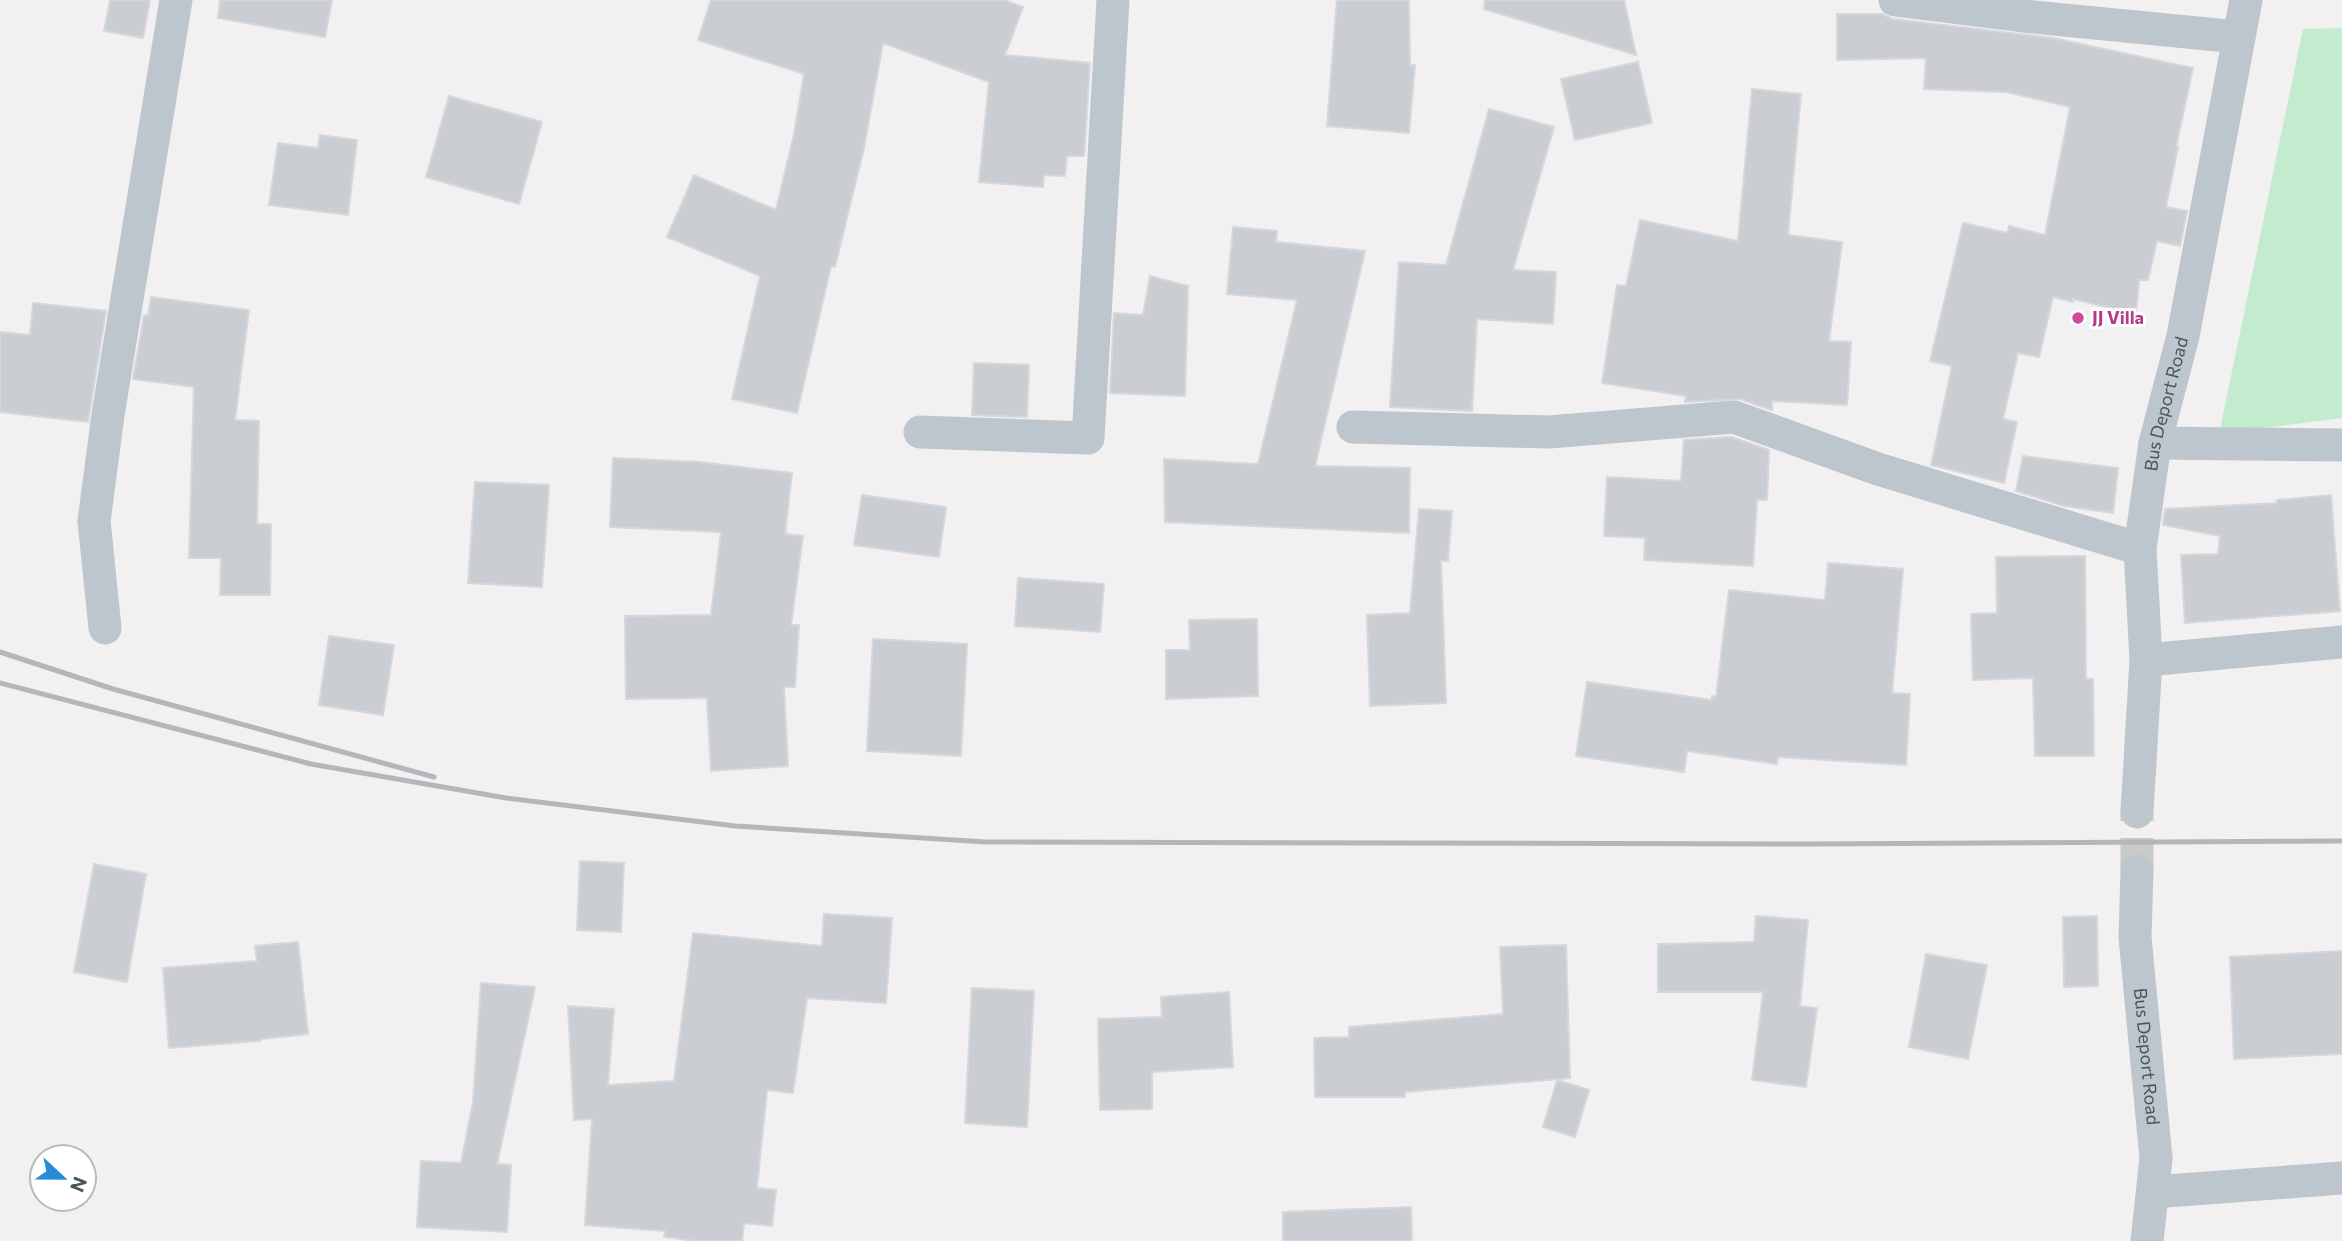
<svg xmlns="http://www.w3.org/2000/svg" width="2342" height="1241" font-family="Commissioner,sans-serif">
<rect width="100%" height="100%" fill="#f2f0f0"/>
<path fill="#c2eccd" d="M 2342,28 L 2342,418 L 2219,434 L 2303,29 Z"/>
<g fill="#caced2" stroke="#d4d7db" stroke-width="2">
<path d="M 110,0 L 150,0 L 143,38 L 104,31 Z"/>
<path d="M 220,0 L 332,0 L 325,37 L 218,18 Z"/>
<path d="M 711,0 L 1004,0 L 1023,7 L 1005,55 L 1090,63 L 1084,156 L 1067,156 L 1065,176 L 1044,175 L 1043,187 L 979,182 L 989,82 L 883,43 L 864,148 L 835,267 L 831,266 L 797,413 L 732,399 L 760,276 L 667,237 L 694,175 L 776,210 L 794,134 L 804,74 L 698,40 Z"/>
<path d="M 1337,0 L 1409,0 L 1410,65 L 1415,65 L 1409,133 L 1327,126 Z"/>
<path d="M 1485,0 L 1624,0 L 1636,55 L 1484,9 Z"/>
<path d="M 1837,14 L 1882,14 L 1893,19 L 2053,38 L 2193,68 L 2176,147 L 2178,147 L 2166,207 L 2187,211 L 2180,246 L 2157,241 L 2148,280 L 2139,280 L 2136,314 L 2073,299 L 2073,302 L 2053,297 L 2039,357 L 2018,353 L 2003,419 L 2017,422 L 2004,483 L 1931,465 L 1952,366 L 1930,361 L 1963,223 L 2008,233 L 2009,226 L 2045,235 L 2070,107 L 2006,92 L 1924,89 L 1926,58 L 1837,60 Z"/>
<path d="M 1638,62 L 1652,123 L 1575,140 L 1561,79 Z"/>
<path d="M 1752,89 L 1801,94 L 1788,235 L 1842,242 L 1829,341 L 1851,342 L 1847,405 L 1772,401 L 1772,410 L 1740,399 L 1685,402 L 1686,396 L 1602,383 L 1617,285 L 1626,286 L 1640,220 L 1738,241 Z"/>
<path d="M 449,96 L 542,122 L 519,204 L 426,177 Z"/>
<path d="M 1489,109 L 1554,127 L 1513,270 L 1556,272 L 1553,324 L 1477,319 L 1472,411 L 1390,407 L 1399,262 L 1446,265 Z"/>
<path d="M 320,135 L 357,140 L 348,215 L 269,205 L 278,143 L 318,148 Z"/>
<path d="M 1233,227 L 1277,231 L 1276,242 L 1365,251 L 1315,466 L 1410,468 L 1409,533 L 1165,522 L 1164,459 L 1258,464 L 1297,300 L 1227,294 Z"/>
<path d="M 1150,276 L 1188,286 L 1185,396 L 1110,393 L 1114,313 L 1143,315 Z"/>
<path d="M 151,297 L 249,310 L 235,420 L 259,421 L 257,524 L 271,524 L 270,595 L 220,595 L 221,558 L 189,558 L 194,387 L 133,379 L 144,315 L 148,316 Z"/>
<path d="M 33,303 L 106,311 L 88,422 L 0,412 L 0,332 L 30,335 Z"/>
<path d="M 974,363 L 1029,365 L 1027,417 L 972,415 Z"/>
<path d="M 1731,437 L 1769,450 L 1767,500 L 1757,500 L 1753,566 L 1644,560 L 1645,538 L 1604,536 L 1607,477 L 1681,481 L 1684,440 Z"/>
<path d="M 2023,456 L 2118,468 L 2113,513 L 2064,506 L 2016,491 Z"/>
<path d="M 613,458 L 699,462 L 792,473 L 785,534 L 803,536 L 791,625 L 799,625 L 795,687 L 784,687 L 788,766 L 711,771 L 707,698 L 626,699 L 625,616 L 711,615 L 721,532 L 610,527 Z"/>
<path d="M 475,482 L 549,485 L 542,587 L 468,583 Z"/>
<path d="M 862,495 L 946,507 L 939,557 L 854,545 Z"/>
<path d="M 2331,495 L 2340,611 L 2185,623 L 2181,555 L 2218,554 L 2220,536 L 2163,525 L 2165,509 L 2277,503 L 2277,500 Z"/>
<path d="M 1419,509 L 1452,511 L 1448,561 L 1441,561 L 1446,703 L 1370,706 L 1367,615 L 1410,613 Z"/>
<path d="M 2085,556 L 2086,679 L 2093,679 L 2094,756 L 2035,756 L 2033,678 L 1973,680 L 1971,614 L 1997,613 L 1996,557 Z"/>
<path d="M 1828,563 L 1903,569 L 1892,693 L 1910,694 L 1906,765 L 1778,757 L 1777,764 L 1687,751 L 1684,772 L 1576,756 L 1587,682 L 1712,700 L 1712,696 L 1716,697 L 1729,590 L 1825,600 Z"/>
<path d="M 1018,578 L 1104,584 L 1100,632 L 1015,626 Z"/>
<path d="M 1257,619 L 1258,696 L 1166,699 L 1166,650 L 1190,650 L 1189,620 Z"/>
<path d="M 329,636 L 394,645 L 383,715 L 319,705 Z"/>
<path d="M 873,639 L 967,644 L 961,756 L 867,751 Z"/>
<path d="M 580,861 L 624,863 L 621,932 L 577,930 Z"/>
<path d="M 94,864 L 146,874 L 127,982 L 74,972 Z"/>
<path d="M 824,914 L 892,918 L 886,1003 L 807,998 L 793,1093 L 767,1090 L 757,1188 L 776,1190 L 772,1226 L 744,1223 L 742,1241 L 697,1241 L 664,1237 L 665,1231 L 585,1225 L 592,1119 L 574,1120 L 568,1006 L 614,1009 L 608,1085 L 674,1081 L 693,933 L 822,946 Z"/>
<path d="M 1756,916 L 1808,920 L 1800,1006 L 1817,1008 L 1806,1087 L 1752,1080 L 1763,992 L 1658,992 L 1658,944 L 1754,942 Z"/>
<path d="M 2097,916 L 2098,986 L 2064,987 L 2063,917 Z"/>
<path d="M 298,942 L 308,1034 L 260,1039 L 260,1041 L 169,1048 L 163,968 L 257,961 L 255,946 Z"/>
<path d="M 1566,945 L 1570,1078 L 1405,1092 L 1405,1097 L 1315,1097 L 1314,1038 L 1349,1037 L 1349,1027 L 1503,1014 L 1500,947 Z"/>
<path d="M 2342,951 L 2342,1054 L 2234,1059 L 2230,957 Z"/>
<path d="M 1926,954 L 1987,965 L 1968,1059 L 1909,1047 Z"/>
<path d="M 481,983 L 535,987 L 497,1164 L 511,1165 L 507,1232 L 417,1227 L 421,1161 L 461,1163 L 473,1102 Z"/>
<path d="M 972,988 L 1034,991 L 1027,1127 L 965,1123 Z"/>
<path d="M 1229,992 L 1233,1067 L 1152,1072 L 1152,1109 L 1100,1110 L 1098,1019 L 1162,1017 L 1161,997 Z"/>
<path d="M 1557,1080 L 1589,1090 L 1575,1137 L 1543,1127 Z"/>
<path d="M 1411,1207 L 1412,1241 L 1283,1241 L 1283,1212 Z"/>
</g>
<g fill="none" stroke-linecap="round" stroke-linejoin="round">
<path stroke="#c8cacb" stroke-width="33" stroke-dasharray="33 17" stroke-linecap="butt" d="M 2137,871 L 2137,812"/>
<g stroke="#bdc6cc" stroke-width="33">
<path d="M 1895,0 L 2023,16 L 2238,37"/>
<path d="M 1353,427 L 1549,432 L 1734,417 L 1878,469 L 2140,549"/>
<path d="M 920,432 L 1088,438 L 1113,0"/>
<path d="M 2155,443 L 2342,445"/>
<path d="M 105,628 L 94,521 L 108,415 L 176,0"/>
<path d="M 2146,660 L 2342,642"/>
<path id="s1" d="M 2137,812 L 2146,660 L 2140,549 L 2155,443 L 2183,336 L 2246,0"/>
<path id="s2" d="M 2137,871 L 2135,937 L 2156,1158 L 2147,1241"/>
<path d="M 2153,1192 L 2342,1178"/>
</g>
<g stroke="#b3b6ba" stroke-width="5">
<path d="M 0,652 L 113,689 L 434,777"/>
<path d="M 0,683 L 311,764 L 506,798 L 735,826 L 986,842 L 1811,844 L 2342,841"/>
</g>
</g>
<circle fill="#d1479c" stroke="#fff" stroke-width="2.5" cx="2078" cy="318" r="7"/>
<g text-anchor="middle" stroke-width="6" stroke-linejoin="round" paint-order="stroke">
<g font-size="18" font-weight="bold" fill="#b23c85" stroke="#fff" text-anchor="start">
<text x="2092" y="324">JJ Villa</text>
</g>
<g font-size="18" fill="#49565c" stroke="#fff">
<text dy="6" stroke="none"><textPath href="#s1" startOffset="411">Bus Deport Road</textPath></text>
<text dy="6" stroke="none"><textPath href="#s2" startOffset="186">Bus Deport Road</textPath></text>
</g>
</g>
<g transform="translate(63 1178) rotate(112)"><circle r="33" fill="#ffffff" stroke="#b6bbbe" stroke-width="2"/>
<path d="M0-5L12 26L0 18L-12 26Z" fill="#278bd6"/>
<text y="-10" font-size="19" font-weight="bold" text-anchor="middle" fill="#49565c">N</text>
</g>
</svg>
